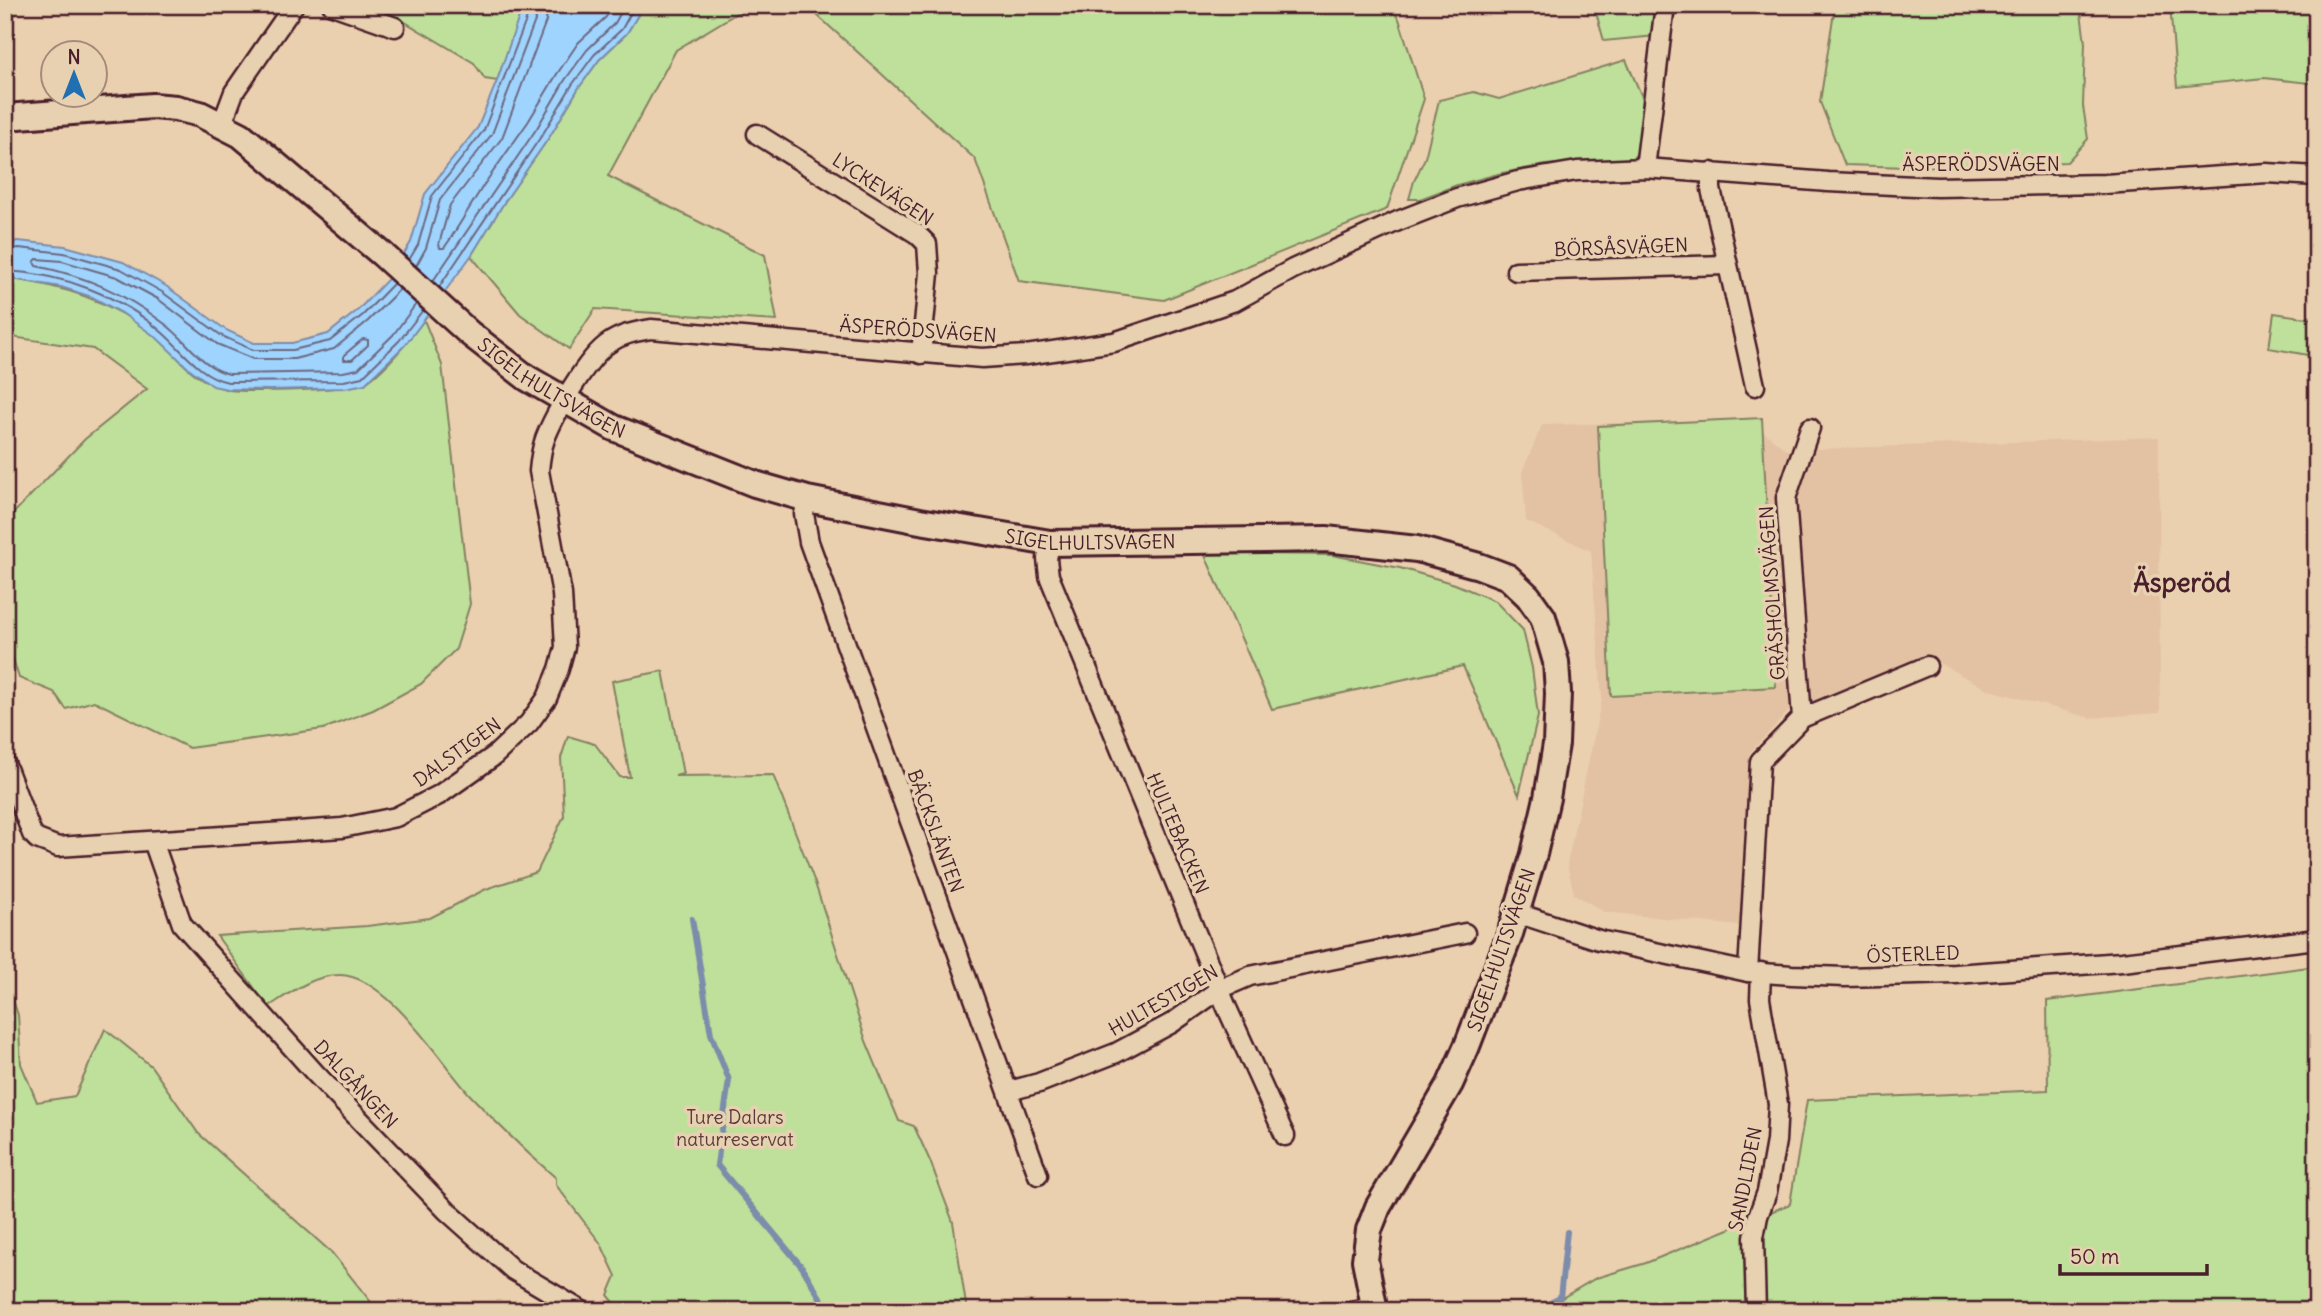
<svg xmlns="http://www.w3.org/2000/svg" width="2322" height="1316" font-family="Delius,sans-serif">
<rect width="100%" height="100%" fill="#ebd0af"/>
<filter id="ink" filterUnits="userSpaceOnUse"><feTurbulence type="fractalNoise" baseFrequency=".0143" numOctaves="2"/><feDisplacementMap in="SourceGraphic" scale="14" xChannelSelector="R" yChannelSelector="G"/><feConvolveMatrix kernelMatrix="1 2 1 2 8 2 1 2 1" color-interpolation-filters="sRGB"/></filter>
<g filter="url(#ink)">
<path fill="#e3c2a4" d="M 1748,420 L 1787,450 L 2159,437 L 2160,713 L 2090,718 L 1987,689 L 1924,655 L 1788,712 L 1749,754 L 1740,926 L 1604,912 L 1574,894 L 1567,864 L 1602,698 L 1591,551 L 1526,521 L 1522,472 L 1542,425 Z"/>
<g fill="#bee09a" stroke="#848062" stroke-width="2">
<path d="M 368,5 L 524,5 L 497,81 L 485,79 L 474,63 L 388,12 Z"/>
<path d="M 644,5 L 750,5 L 676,50 L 608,176 L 765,255 L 777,321 L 595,309 L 569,349 L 520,314 L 471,256 L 505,201 L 550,136 L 578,89 L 599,60 L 627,33 Z"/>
<path d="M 806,5 L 1390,5 L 1399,19 L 1424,99 L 1387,209 L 1164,300 L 1019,281 L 975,159 Z"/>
<path d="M 1594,5 L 1660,5 L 1656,36 L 1604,41 Z"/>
<path d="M 1835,5 L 2080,5 L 2085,43 L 2083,106 L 2088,139 L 2067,162 L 1908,167 L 1845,165 L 1820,102 Z"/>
<path d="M 2170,5 L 2317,5 L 2317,84 L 2264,78 L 2177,87 Z"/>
<path d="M 1626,60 L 1646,106 L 1642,148 L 1633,158 L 1545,165 L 1502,173 L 1457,185 L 1420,199 L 1409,199 L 1414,181 L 1425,158 L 1439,100 L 1474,92 L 1499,99 Z"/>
<path d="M 5,278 C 62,285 112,301 157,337 C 173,350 185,370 204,380 C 212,383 221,388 229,390 C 248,392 354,391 367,382 C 389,366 408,341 424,320 L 442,365 L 470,604 L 456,649 L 421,684 L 373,710 L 323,729 L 189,748 L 94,701 L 66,709 L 54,692 L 19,678 L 8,643 L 5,642 L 5,522 L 85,439 L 147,389 L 93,349 L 5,336 Z"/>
<path d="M 2274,313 L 2314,319 L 2308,355 L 2269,348 Z"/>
<path d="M 1762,418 L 1776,687 L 1611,696 L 1598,426 Z"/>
<path d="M 1204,553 L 1332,555 L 1400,568 L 1455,584 L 1495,601 L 1523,630 L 1532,668 L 1538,716 L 1519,795 L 1463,666 L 1272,709 Z"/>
<path d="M 663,671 L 683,774 L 675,776 L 773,775 L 814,880 L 866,1041 L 899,1121 L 914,1126 L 930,1161 L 953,1222 L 967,1311 L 621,1311 L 608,1295 L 616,1276 L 601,1244 L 556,1185 L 556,1178 C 526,1152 498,1125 471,1096 C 442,1065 387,975 340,975 C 313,975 290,993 268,1007 L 217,936 L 367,926 L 430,918 L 486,889 L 537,872 L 564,816 L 561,758 L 568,736 L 595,744 L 620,777 L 630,777 L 612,681 Z"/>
<path d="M 2317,966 L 2317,1311 L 1540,1311 L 1596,1278 L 1646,1263 L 1790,1204 L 1807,1100 L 2048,1090 L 2047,1001 Z"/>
<path d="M 5,977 L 18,1015 L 21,1064 L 37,1102 L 75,1096 L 105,1029 L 151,1066 L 198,1133 L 332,1253 L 378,1311 L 5,1311 Z"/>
</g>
<path fill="#9fd4fe" stroke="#7d8caa" stroke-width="2" d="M 523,5 L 644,5 L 627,33 L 599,60 L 578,89 L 550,136 L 505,201 L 471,256 L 424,320 L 405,345 L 365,384 L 345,388 L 269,390 L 227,389 L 213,386 L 187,367 L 157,338 L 122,313 L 92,297 L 61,287 L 5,278 L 5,243 L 18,241 L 65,246 L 123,262 L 166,286 L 226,330 L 254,343 L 292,343 L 328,334 L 358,310 L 390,277 L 411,242 L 425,194 L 478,127 L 497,81 Z"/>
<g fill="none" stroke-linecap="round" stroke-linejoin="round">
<g stroke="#6c677f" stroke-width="2">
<path d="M 548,5 L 546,21 L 502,138 L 450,205 L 439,244 L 440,248 L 444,248 L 449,241 L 483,186 L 528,122 L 557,74 L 578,43 L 606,17 L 613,5"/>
<path d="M 5,250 L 19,248 L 64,253 L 121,269 L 162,292 L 222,336 L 253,350 L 293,350 L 330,341 L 363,315 L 394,283"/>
<path d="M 409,260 L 418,245 L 432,196 L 484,130 L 528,15 L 529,5"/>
<path d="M 416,266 L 426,248 L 440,200 L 492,134 L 536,18 L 538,5"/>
<path d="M 5,271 C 61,273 122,296 164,334 C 184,352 200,376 228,382 L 344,381 L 362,377 L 399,341 L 423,310"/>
<path d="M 433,281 L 537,128 L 565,80 L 587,50 L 615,23 L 625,5"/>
<path d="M 439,287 L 544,132 L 572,85 L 594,55 L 622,29 L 635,5"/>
<path d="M 400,289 L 368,321 L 334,349 L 294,359 L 253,359 L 217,344 L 158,299 L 117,277 L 62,261 L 37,259 L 34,262 L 36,266 C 86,276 124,293 165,324 C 187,340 201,367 229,374 L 343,372 L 358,369 L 393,335 L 416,304"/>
<path d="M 363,339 L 368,340 L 368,345 L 352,360 L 344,360 L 344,355 Z"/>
</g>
<g stroke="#7d8caa" stroke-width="6">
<path d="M 692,919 L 711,1034 L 729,1080 L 717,1165 L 802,1267 L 828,1311"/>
<path d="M 1535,1311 L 1560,1298 L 1567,1232"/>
</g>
<defs>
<g id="street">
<path d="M 332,5 L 395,27"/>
<path d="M 222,124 L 234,92 L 294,5"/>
<path d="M 757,134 L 917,234 L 927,244 L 929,273 L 921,354"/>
<path d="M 1645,168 L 1665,5"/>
<path d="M 1711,172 L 1711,189 L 1755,386"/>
<path d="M 1516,271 L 1727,265"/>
<path d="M 807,499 L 804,514 L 809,542 L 1038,1175"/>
<path d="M 1050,543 L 1047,559 L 1049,576 L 1227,1008 L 1285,1136"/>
<path d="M 1802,718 L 1927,666"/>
<path d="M 5,763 L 32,834 L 37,839 L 58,847 L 342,828 L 396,817 L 439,795 L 494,756 L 529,723 L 547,698 L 559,669 L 565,647 L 562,594 L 539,471 C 540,460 541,450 545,439 C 554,415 588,356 609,343 C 622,334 635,332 651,329 L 982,358 L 1026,355 L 1114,342 L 1235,301 L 1293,269 L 1398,221 L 1457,198 L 1518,181 L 1577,171 L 1645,168 L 1828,182 L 1937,187 L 2105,184 L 2267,173 L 2317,176"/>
<path d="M 153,841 L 182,924 L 315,1073 L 447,1211 L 513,1270 L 582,1311"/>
<path d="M 1517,913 L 1599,940 L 1748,972 L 1792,975 L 1845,977 L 1955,974 L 2122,962 L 2317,939"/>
<path d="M 1748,972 L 1760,761 L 1802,718 L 1786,498 L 1810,428"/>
<path d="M 1009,1091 L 1039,1083 L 1116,1053 L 1172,1023 L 1220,989 L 1250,976 L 1465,933"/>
<path d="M 1353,1311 L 1374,1306"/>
<path d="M 1756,1311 L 1754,1237 L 1758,1216 L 1767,1192 L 1776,1141 L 1778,1104 L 1760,999 L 1761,972"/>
</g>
<g id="secondary">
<path id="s1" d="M 5,117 L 153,106 L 176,108 L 200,114 L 241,135 L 382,254 L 469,333 L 527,378 L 614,428 L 755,484 L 807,499 L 920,521 L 1050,543 L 1326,539 L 1417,549 L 1479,566 L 1508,577 L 1528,596 L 1543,617 L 1556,662 L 1558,693 L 1556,744 L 1547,798 L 1534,854 L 1509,937 L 1467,1046 L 1450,1084 L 1378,1207 L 1369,1230 L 1365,1260 L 1375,1311"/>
</g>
</defs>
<use href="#street" stroke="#4a1f2b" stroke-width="23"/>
<use href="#secondary" stroke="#4a1f2b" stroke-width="30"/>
<use href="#street" stroke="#e7d1b0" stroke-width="18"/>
<use href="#secondary" stroke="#e7d1b0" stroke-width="24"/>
</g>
</g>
<g text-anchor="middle" stroke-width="7" stroke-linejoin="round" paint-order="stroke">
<g font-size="19" fill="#4a1f2b" stroke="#e7d1b0">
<text x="1981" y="171">ÄSPERÖDSVÄGEN</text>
<text transform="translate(883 189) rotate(33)" y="7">LYCKEVÄGEN</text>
<text transform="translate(1621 247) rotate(-2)" y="7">BÖRSÅSVÄGEN</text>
<text transform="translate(918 330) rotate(4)" y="7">ÄSPERÖDSVÄGEN</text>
<text dy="7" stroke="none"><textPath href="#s1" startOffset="644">SIGELHULTSVÄGEN</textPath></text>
<text dy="7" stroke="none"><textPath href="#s1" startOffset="1211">SIGELHULTSVÄGEN</textPath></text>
<text transform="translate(1772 593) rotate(-94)" y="7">GRÄSHOLMSVÄGEN</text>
<text transform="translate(457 752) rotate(-36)" y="7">DALSTIGEN</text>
<text transform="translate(936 831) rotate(70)" y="7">BÄCKSLÄNTEN</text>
<text transform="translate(1178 833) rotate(67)" y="7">HULTEBACKEN</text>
<text transform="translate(1501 950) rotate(-71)" y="7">SIGELHULTSVÄGEN</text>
<text transform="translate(1913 954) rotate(-2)" y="7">ÖSTERLED</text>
<text transform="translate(1163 1000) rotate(-30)" y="7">HULTESTIGEN</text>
<text transform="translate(356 1084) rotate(47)" y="7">DALGÅNGEN</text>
<text transform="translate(1745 1179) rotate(-79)" y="7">SANDLIDEN</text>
</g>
<g font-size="19" fill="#5b3c3c" stroke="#e7d1b0">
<text x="735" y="1124">Ture Dalars<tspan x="735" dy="22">naturreservat</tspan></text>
</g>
<g font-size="26" font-weight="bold" fill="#4a1f2b" stroke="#e7d1b0">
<text x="2182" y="592">Äsperöd</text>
</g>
</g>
<rect width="2322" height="1316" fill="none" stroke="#e7d1b0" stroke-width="28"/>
<rect x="14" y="14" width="2294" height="1288" fill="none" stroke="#4a1f2b" stroke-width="2.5" filter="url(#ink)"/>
<g transform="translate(74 74)"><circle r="33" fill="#e7d1b0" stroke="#a88a7b" stroke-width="2"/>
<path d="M0-5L12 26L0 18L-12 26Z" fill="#1f6fb2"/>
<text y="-10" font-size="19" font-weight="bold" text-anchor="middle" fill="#4a1f2b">N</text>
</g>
<path d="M2060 1264v10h147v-10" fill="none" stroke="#4a1f2b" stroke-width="3.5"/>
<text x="2070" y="1264" font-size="21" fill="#4a1f2b" stroke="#e7d1b0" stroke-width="5" paint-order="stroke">50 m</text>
</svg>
